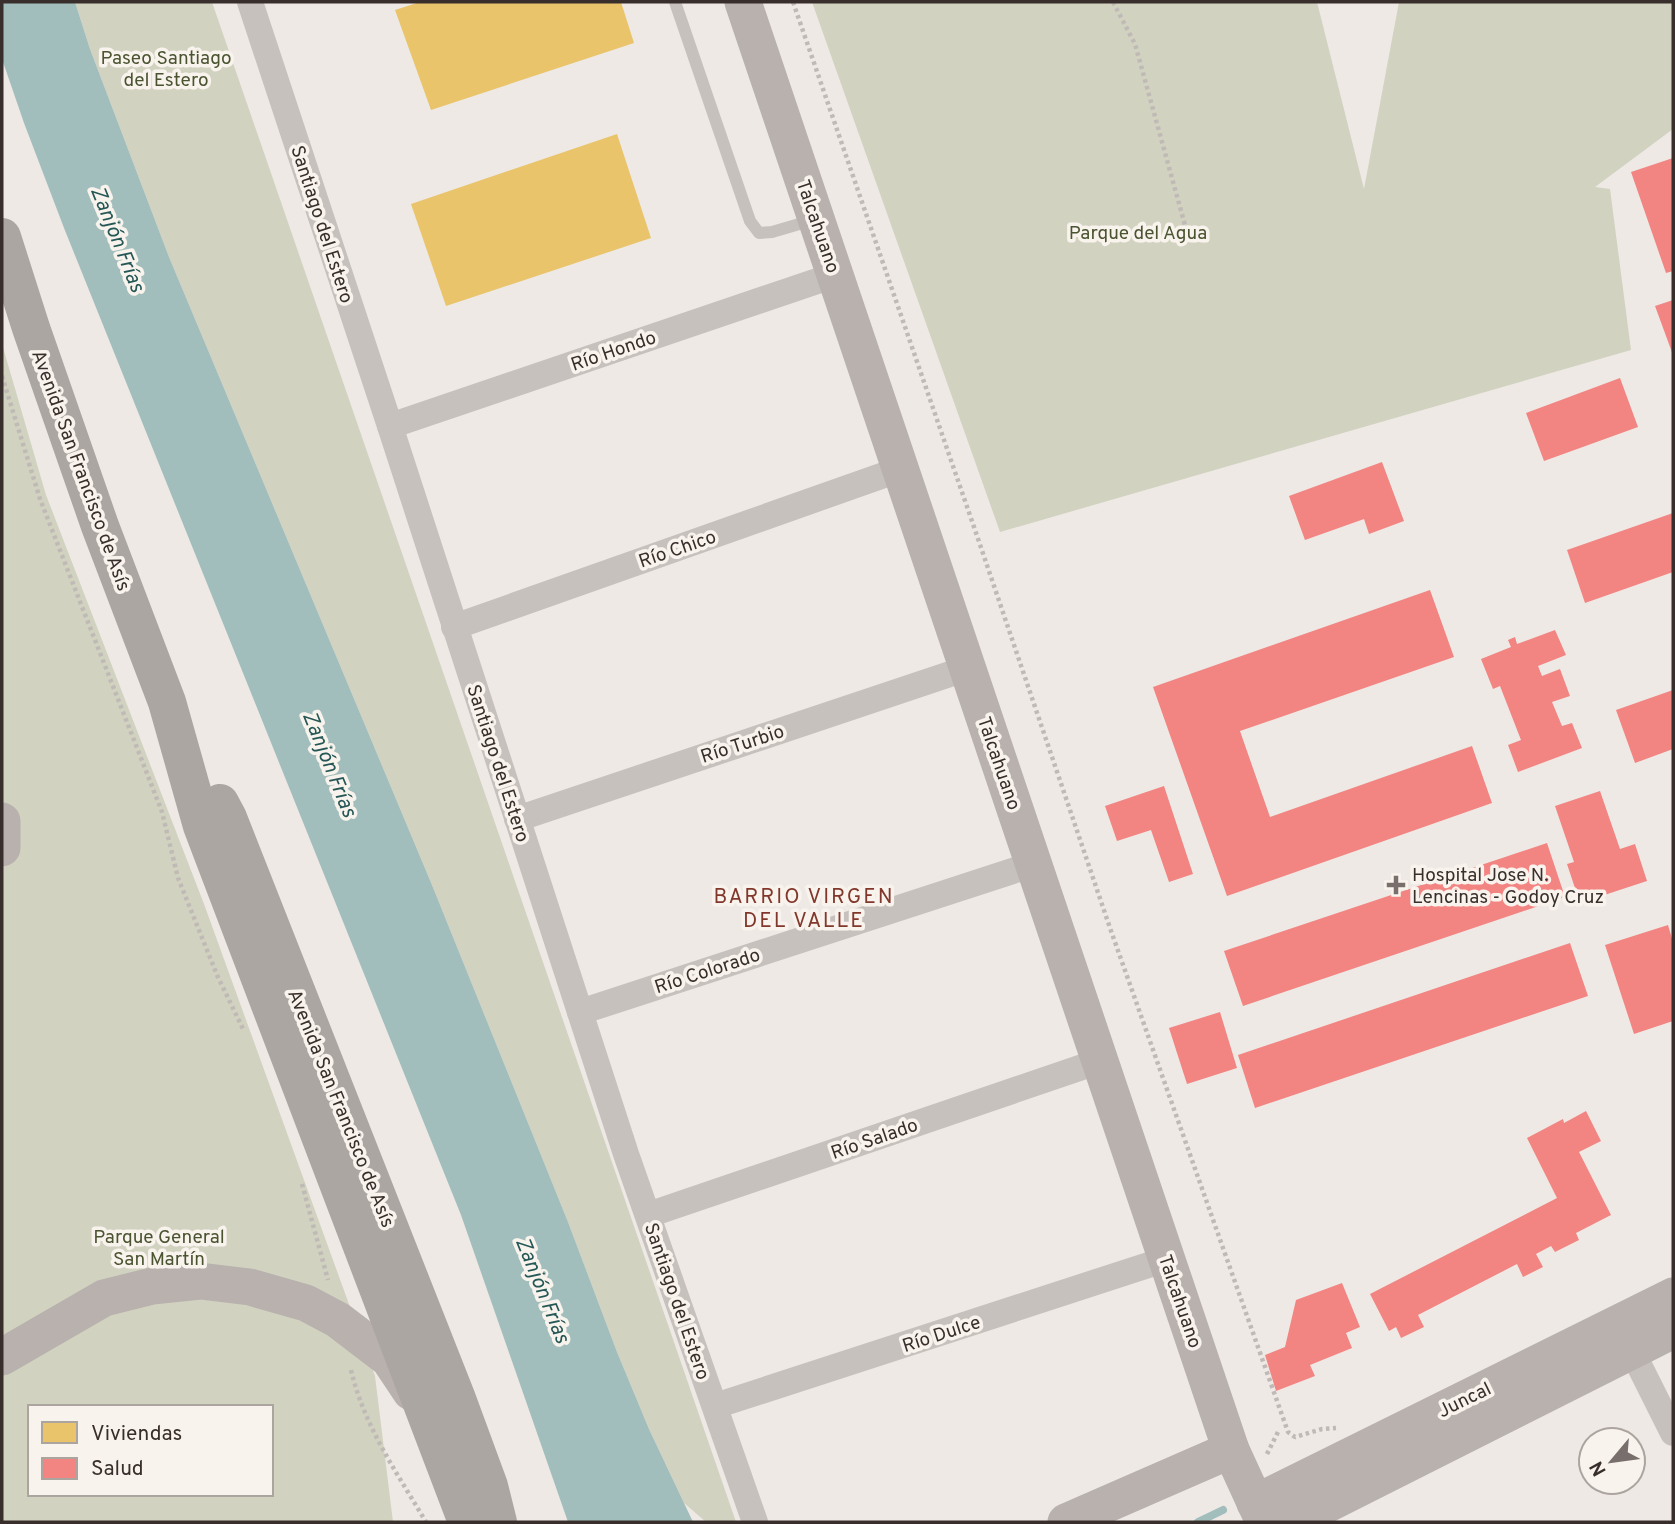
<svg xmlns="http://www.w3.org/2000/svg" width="1675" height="1524" font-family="Overpass,sans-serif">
<rect width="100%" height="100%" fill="#eee9e5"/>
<g fill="#d1d2c0" fill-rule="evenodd">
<path d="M 75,2 L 212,2 L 736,1522 L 706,1522 L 684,1503 L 649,1429 L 617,1352 L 568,1222 L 432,885 L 169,257 L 90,49 Z"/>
<path d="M 812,2 L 1317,2 L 1364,189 L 1399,2 L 1673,2 L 1673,129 L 1595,187 L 1610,189 L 1631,350 L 1000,532 Z"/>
<path d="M 2,344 L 46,495 L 204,904 L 375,1376 L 393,1522 L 2,1522 ZM 30,1407 L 271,1407 L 271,1494 L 30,1494 Z"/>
</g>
<path fill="#a2bebc" d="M 2,2 L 75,2 L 90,49 L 169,257 L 432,885 L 568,1222 L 617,1352 L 649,1429 L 693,1522 L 568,1522 L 461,1215 L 64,228 L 24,123 L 2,59 Z"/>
<g fill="#e9c46a">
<path d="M 420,2 L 621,2 L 634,43 L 431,110 L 395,10 Z"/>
<path d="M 617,134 L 651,238 L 446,306 L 411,204 Z"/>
</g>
<g fill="#f28482">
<path d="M 1673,158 L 1673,271 L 1666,273 L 1631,172 Z"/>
<path d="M 1673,300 L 1673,355 L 1655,306 Z"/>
<path d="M 1620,378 L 1638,427 L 1544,461 L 1526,413 Z"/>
<path d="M 1382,462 L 1404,521 L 1369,534 L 1364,519 L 1305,540 L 1289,496 Z"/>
<path d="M 1673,513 L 1673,572 L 1585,603 L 1567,550 Z"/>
<path d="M 1430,590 L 1454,657 L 1240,731 L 1270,817 L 1472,746 L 1492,803 L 1227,896 L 1153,687 Z"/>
<path d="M 1555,630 L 1566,655 L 1538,666 L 1542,676 L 1560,669 L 1570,696 L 1552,702 L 1562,726 L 1572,723 L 1582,748 L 1518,772 L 1508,745 L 1521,740 L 1500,686 L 1493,689 L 1481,659 L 1511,647 L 1508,640 L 1515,637 L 1517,644 Z"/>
<path d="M 1673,690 L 1673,749 L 1635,763 L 1616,710 Z"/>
<path d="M 1164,786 L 1193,874 L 1169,882 L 1151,830 L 1117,841 L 1105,806 Z"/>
<path d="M 1600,791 L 1620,849 L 1635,844 L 1647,881 L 1580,903 L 1567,864 L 1574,862 L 1555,806 Z"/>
<path d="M 1547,843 L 1565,897 L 1243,1006 L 1224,951 Z"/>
<path d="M 1668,925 L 1673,942 L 1673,1021 L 1634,1034 L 1605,945 Z"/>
<path d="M 1570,943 L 1588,996 L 1255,1108 L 1238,1055 Z"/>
<path d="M 1220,1012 L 1237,1068 L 1187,1084 L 1169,1028 Z"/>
<path d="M 1586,1111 L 1601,1141 L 1579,1152 L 1611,1215 L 1576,1233 L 1579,1240 L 1555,1252 L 1551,1246 L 1536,1254 L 1543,1267 L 1523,1277 L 1517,1264 L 1418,1315 L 1424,1327 L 1401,1338 L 1396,1327 L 1389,1331 L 1370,1294 L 1557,1198 L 1527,1138 L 1563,1119 L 1564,1123 Z"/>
<path d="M 1342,1283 L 1360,1327 L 1346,1333 L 1352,1348 L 1310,1365 L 1315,1376 L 1276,1391 L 1265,1355 L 1285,1347 L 1296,1300 Z"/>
</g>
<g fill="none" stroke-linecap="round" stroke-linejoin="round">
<path stroke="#a2bebc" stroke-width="8" d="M 1198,1522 L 1223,1510"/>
<g stroke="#c0bab6" stroke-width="4.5" stroke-dasharray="3.5 3.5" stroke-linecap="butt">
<path d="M 793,2 L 974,527 L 1110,928 L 1288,1432 L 1295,1437 L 1322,1429 L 1336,1428"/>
<path d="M 1113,2 L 1135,44 L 1188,236"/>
<path d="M 2,376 L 40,499 L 162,812 L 178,878 L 217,975 L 243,1029"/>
<path d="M 302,1184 L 328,1280"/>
<path d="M 351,1370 C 364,1426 397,1473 426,1522"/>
<path d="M 1267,1454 L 1279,1430"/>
</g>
<path stroke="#c7c1be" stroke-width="12" d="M 675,2 L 750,221 L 759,233 L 772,232 L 813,220"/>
<g stroke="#c7c1be" stroke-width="26">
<path d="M 250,2 L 390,426 L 626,1154 L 755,1522"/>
<path d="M 390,426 L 835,275"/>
<path d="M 454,627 L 901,469"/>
<path d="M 517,819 L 968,668"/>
<path d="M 580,1012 L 1034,864"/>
<path d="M 648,1215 L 1100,1061"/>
<path d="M 1624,1335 L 1673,1433"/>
<path d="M 715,1406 L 1167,1259"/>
</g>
<g stroke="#b8b1ae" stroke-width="37">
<path d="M 743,2 L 1231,1450 L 1264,1522"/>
<path d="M 2,821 L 2,848"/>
<path d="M 2,1357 L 104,1298 L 152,1286 L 200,1281 L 250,1287 L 306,1303 L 338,1320 L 389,1359 L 411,1392"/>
<path d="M 1255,1503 L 1673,1296"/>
<path d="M 1066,1522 L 1231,1450"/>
<path d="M 1292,1522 L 1673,1330"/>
</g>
<g stroke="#aca6a3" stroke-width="38">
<path d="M 2,237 L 31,328 L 100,526 L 167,702 L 202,826 L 467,1522"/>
<path d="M 220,803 L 228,818 L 457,1399 L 489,1486 L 498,1522"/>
</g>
</g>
<path fill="#786f6c" stroke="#f9f3ed" stroke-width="2.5" d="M1392.5 874.5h7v7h7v7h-7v7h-7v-7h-7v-7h7z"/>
<g text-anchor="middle" stroke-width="7" stroke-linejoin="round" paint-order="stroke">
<g font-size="19" fill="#4b5431" stroke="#f9f3ed">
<text x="166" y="64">Paseo Santiago<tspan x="166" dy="22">del Estero</tspan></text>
<text x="1138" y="239">Parque del Agua</text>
<text x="159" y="1243">Parque General<tspan x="159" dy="22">San Martín</tspan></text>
</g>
<g font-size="19" fill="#382e2b" stroke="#f9f3ed">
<text transform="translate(323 224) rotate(72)" y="7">Santiago del Estero</text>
<text transform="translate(819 226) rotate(71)" y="7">Talcahuano</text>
<text transform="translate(613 350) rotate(-19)" y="7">Río Hondo</text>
<text transform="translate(82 470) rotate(70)" y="7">Avenida San Francisco de Asís</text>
<text transform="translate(677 548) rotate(-19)" y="7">Río Chico</text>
<text transform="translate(742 743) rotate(-18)" y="7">Río Turbio</text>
<text transform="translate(499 763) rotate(72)" y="7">Santiago del Estero</text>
<text transform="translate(1000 763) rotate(71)" y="7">Talcahuano</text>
<text transform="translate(707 970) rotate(-18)" y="7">Río Colorado</text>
<text transform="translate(342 1108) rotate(68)" y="7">Avenida San Francisco de Asís</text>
<text transform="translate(874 1138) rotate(-19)" y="7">Río Salado</text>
<text transform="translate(678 1301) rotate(71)" y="7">Santiago del Estero</text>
<text transform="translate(1181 1301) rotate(71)" y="7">Talcahuano</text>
<text transform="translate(941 1333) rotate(-18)" y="7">Río Dulce</text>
<text transform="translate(1464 1399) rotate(-26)" y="7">Juncal</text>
</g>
<g font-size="19" fill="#382e2b" stroke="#f9f3ed" text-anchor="start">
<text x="1412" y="881">Hospital Jose N.<tspan x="1412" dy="22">Lencinas - Godoy Cruz</tspan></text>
</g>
<g font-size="21" font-style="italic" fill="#245755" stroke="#f9f3ed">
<text transform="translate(118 239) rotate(68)" y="7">Zanjón Frías</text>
<text transform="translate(330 764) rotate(68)" y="7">Zanjón Frías</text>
<text transform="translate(543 1290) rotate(68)" y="7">Zanjón Frías</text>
</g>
<g font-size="21" letter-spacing="2" fill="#81372b" stroke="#f9f3ed">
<text x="804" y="903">BARRIO VIRGEN<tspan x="804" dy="24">DEL VALLE</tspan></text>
</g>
</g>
<rect width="1675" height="1524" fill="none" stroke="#382e2b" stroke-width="7"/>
<rect x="28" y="1405" width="245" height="91" fill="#f9f3ed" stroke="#aca49f" stroke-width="2"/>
<rect x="42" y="1422" width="35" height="21" fill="#e9c46a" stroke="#aca49f" stroke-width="2"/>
<text x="91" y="1440" font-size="21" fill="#382e2b">Viviendas</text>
<rect x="42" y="1458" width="35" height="21" fill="#f28482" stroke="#aca49f" stroke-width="2"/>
<text x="91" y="1475" font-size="21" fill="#382e2b">Salud</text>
<g transform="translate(1612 1461) rotate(241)"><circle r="33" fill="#f9f3ed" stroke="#aca49f" stroke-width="2"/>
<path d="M0-5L12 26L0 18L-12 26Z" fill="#786f6c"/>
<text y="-10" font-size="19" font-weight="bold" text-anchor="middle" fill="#382e2b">N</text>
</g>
</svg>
